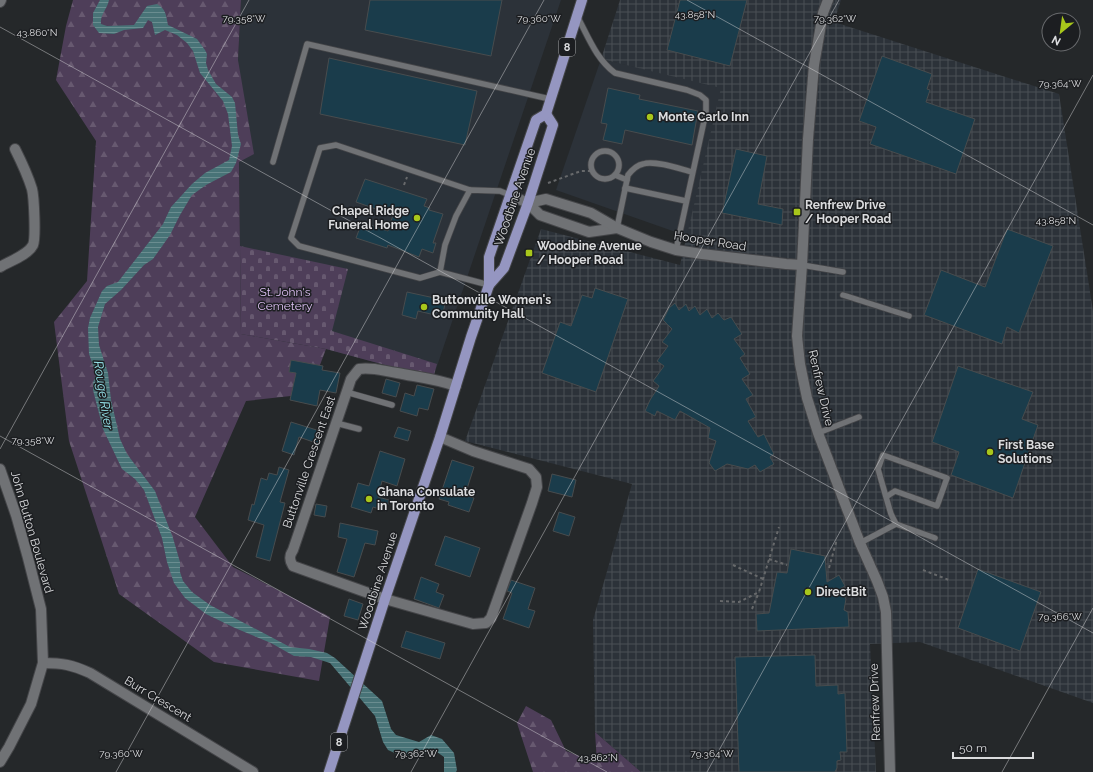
<svg xmlns="http://www.w3.org/2000/svg" width="1093" height="772" font-family="Raleway,sans-serif">
<defs>
<pattern id="industrial-grid" width="8" height="8" patternUnits="userSpaceOnUse"><rect width="8" height="8" fill="#2c3239"/><path d="M0 4h8M4 0v8" fill="none" stroke="#4a4f55"/></pattern>
<pattern id="forest-firs" width="22" height="20" patternUnits="userSpaceOnUse"><rect width="22" height="20" fill="#4e3e59"/><path d="M5 1l3.5 6h-7zM16 11l3.5 6h-7z" fill="#675970"/></pattern>
<pattern id="cemetery-stones" width="16" height="16" patternUnits="userSpaceOnUse"><rect width="16" height="16" fill="#4e3e59"/><path d="M2 7V4a2 2 0 0 1 4 0v3zM10 15v-3a2 2 0 0 1 4 0v3z" fill="#675970"/></pattern>
<pattern id="water-rules" width="6" height="5" patternUnits="userSpaceOnUse"><rect width="6" height="5" fill="#487377"/><path d="M0 2.5h6" fill="none" stroke="#6a8d90"/></pattern>
</defs>
<rect width="100%" height="100%" fill="#25282a"/>
<g fill="#2c3239">
<path d="M 241,0 L 561,0 L 433,378 L 326,349 L 241,334 L 238,60 Z"/>
<path d="M 601,59 L 722,87 L 687,236 L 556,190 Z"/>
</g>
<path fill="url(#industrial-grid)" d="M 620,0 L 841,0 L 834,22 L 1059,94 L 1093,311 L 1093,703 L 920,642 L 870,644 L 876,772 L 641,772 L 595,732 L 593,620 L 632,484 L 465,441 L 541,229 L 680,265 L 721,88 L 601,59 Z"/>
<g fill="url(#forest-firs)">
<path d="M 73,0 L 241,0 L 238,60 L 254,154 L 239,162 L 241,334 L 326,349 L 309,394 L 246,401 L 195,517 L 233,567 L 330,617 L 319,681 L 214,662 L 119,594 L 69,441 L 54,322 L 87,281 L 96,141 L 56,80 L 66,26 Z"/>
<path d="M 526,706 L 551,720 L 566,751 L 597,763 L 595,732 L 641,772 L 533,772 L 517,723 Z"/>
</g>
<path fill="url(#cemetery-stones)" d="M 240,246 L 348,269 L 332,331 L 437,364 L 433,378 L 326,349 L 241,334 Z"/>
<path fill="url(#water-rules)" d="M 100,0 L 109,0 C 107,10 100,14 101,24 L 107,26 L 134,25 L 147,6 L 157,4 C 166,9 166,15 168,25 L 197,39 L 205,50 L 207,54 L 206,63 L 208,70 L 216,84 L 232,97 L 235,103 L 238,135 L 241,144 L 236,163 L 231,172 L 206,185 L 192,195 L 180,215 L 170,235 L 153,259 L 144,265 L 121,290 L 105,304 L 98,327 L 99,345 L 108,373 L 111,400 L 120,439 L 127,454 L 155,491 L 173,538 L 180,562 L 180,572 L 183,581 L 192,592 L 210,605 L 290,647 L 309,649 L 327,653 L 335,658 L 382,701 L 391,729 L 396,735 L 419,742 L 431,735 L 442,739 L 454,753 L 457,770 L 456,772 L 444,772 L 444,757 L 434,750 L 413,758 L 406,758 L 388,750 L 383,742 L 375,716 L 330,663 L 311,657 L 294,656 L 271,643 L 235,628 L 206,614 L 185,598 L 174,583 L 167,562 L 162,538 L 144,490 L 135,479 L 122,469 L 103,429 L 93,390 L 93,383 L 96,374 L 89,354 L 88,328 L 90,318 L 102,291 L 107,286 L 118,282 L 163,224 L 171,207 L 192,184 L 205,173 L 229,160 L 232,146 L 228,114 L 223,101 L 200,73 L 193,51 L 187,43 L 177,35 L 165,30 L 155,35 L 152,22 L 148,20 L 143,28 L 124,30 L 114,34 L 99,33 L 93,25 L 93,13 Z"/>
<g fill="#1a3c4b" stroke="#484c4e">
<path d="M 370,0 L 502,0 L 491,56 L 365,30 Z"/>
<path d="M 680,0 L 747,0 L 730,66 L 667,50 Z"/>
<path d="M 882,56 L 932,74 L 927,89 L 930,90 L 926,102 L 975,119 L 956,174 L 870,144 L 876,127 L 859,121 Z"/>
<path d="M 329,58 L 477,91 L 465,145 L 320,114 Z"/>
<path d="M 608,88 L 640,95 L 639,99 L 698,111 L 692,145 L 625,130 L 622,144 L 603,140 L 607,124 L 601,123 Z"/>
<path d="M 736,149 L 767,156 L 758,204 L 783,209 L 782,225 L 722,213 Z"/>
<path d="M 365,179 L 427,199 L 424,206 L 430,208 L 429,210 L 443,214 L 433,243 L 436,243 L 433,253 L 422,249 L 419,257 L 388,245 L 387,248 L 356,238 L 362,222 L 388,231 L 393,215 L 356,202 Z"/>
<path d="M 1007,229 L 1053,246 L 1019,333 L 1007,327 L 1002,344 L 924,315 L 941,270 L 985,287 Z"/>
<path d="M 595,288 L 628,299 L 596,392 L 542,373 L 560,322 L 571,326 L 582,295 L 592,298 Z"/>
<path d="M 407,292 L 439,299 L 438,302 L 445,304 L 443,313 L 436,312 L 435,315 L 418,311 L 416,319 L 402,315 Z"/>
<path d="M 675,303 L 679,310 L 686,304 L 689,311 L 695,306 L 700,315 L 707,309 L 712,318 L 718,313 L 724,320 L 731,317 L 742,334 L 734,339 L 745,354 L 740,358 L 750,374 L 742,379 L 753,395 L 746,399 L 756,417 L 748,421 L 758,437 L 764,434 L 774,454 L 770,457 L 774,464 L 760,472 L 755,465 L 748,469 L 727,464 L 715,471 L 709,463 L 716,441 L 708,438 L 710,428 L 680,411 L 675,420 L 657,411 L 655,416 L 645,411 L 650,400 L 659,386 L 653,381 L 664,366 L 657,361 L 668,346 L 662,342 L 672,329 L 663,320 L 669,308 Z"/>
<path d="M 291,360 L 323,366 L 322,370 L 340,373 L 336,393 L 320,390 L 317,406 L 290,400 L 296,373 L 289,372 Z"/>
<path d="M 958,366 L 1033,392 L 1022,419 L 1038,425 L 1013,498 L 951,475 L 959,452 L 932,442 Z"/>
<path d="M 386,379 L 400,383 L 396,397 L 382,393 Z"/>
<path d="M 417,385 L 434,389 L 428,410 L 419,408 L 417,416 L 400,411 L 405,393 L 414,396 Z"/>
<path d="M 291,422 L 323,432 L 319,444 L 299,437 L 294,455 L 282,451 Z"/>
<path d="M 398,427 L 411,431 L 408,441 L 394,437 Z"/>
<path d="M 380,451 L 405,459 L 397,486 L 382,481 L 378,497 L 389,500 L 386,511 L 373,507 L 371,513 L 351,507 L 358,483 L 369,486 Z"/>
<path d="M 452,460 L 474,467 L 465,495 L 474,498 L 469,512 L 448,505 L 449,502 L 439,499 Z"/>
<path d="M 279,467 L 289,470 L 280,502 L 285,503 L 270,561 L 256,557 L 264,525 L 248,520 L 252,504 L 254,505 L 261,478 L 267,480 L 269,473 L 277,475 Z"/>
<path d="M 552,474 L 576,480 L 572,497 L 548,491 Z"/>
<path d="M 316,504 L 327,506 L 325,517 L 314,515 Z"/>
<path d="M 559,512 L 575,517 L 569,536 L 553,531 Z"/>
<path d="M 340,523 L 378,531 L 375,545 L 365,543 L 354,577 L 337,572 L 347,539 L 338,537 Z"/>
<path d="M 445,536 L 480,548 L 470,577 L 435,565 Z"/>
<path d="M 791,549 L 825,556 L 827,582 L 839,575 L 845,586 L 840,589 L 846,599 L 844,610 L 848,612 L 849,627 L 757,631 L 756,614 L 769,613 L 777,572 L 787,573 Z"/>
<path d="M 978,569 L 1041,592 L 1020,651 L 958,628 Z"/>
<path d="M 421,577 L 439,584 L 436,592 L 444,595 L 439,608 L 414,599 Z"/>
<path d="M 511,580 L 535,588 L 528,609 L 535,611 L 529,628 L 503,619 L 512,593 L 507,591 Z"/>
<path d="M 349,599 L 363,604 L 358,620 L 344,616 Z"/>
<path d="M 406,631 L 445,643 L 440,659 L 401,647 Z"/>
<path d="M 815,655 L 816,686 L 838,685 L 838,694 L 845,693 L 847,752 L 840,752 L 841,760 L 837,761 L 837,768 L 835,772 L 739,772 L 735,657 Z"/>
</g>
<g fill="none" stroke-linecap="round" stroke-linejoin="round">
<defs>
<g id="lane">
<path d="M 577,16 C 588,36 596,59 615,73 L 687,90 L 700,95 L 706,100 L 706,112 L 676,250"/>
<circle cx="605" cy="165" r="14"/>
<path d="M 273,162 L 307,44 L 550,99"/>
<path d="M 615,175 L 627,180"/>
<path d="M 625,188 L 686,201"/>
<path d="M 617,228 L 628,175 C 632,170 637,165 643,164 C 655,160 680,169 692,172"/>
<path d="M 802,265 L 843,272"/>
<path d="M 440,272 L 420,278 L 299,246 L 291,238 L 320,148 L 336,145 L 470,190"/>
<path d="M 489,285 L 440,272 L 445,245 L 456,216 L 470,190 L 500,191 L 510,195"/>
<path d="M 843,295 L 909,316"/>
<path d="M 346,392 L 392,405"/>
<path d="M 336,423 L 359,429"/>
<path d="M 818,433 L 859,417"/>
<path d="M 886,497 L 878,469 L 883,455 L 947,478 L 937,506 L 895,491 L 886,497 L 891,514 L 896,524 L 935,538"/>
<path d="M 860,543 L 896,524"/>
</g>
<g id="street">
<path d="M 828,0 L 823,13 L 814,65 L 808,139 L 802,265 L 797,336 L 800,364 L 807,398 L 818,433 L 860,543 L 877,581 L 883,597 L 886,612 L 890,772"/>
<path d="M 0,2 L 1,0"/>
<path d="M 510,195 L 528,203 L 540,215 L 589,232 L 617,228"/>
<path d="M 528,203 L 546,199 L 591,213 L 617,228 L 651,242 L 676,250 L 702,254 L 786,264 L 802,265"/>
<path d="M 0,267 C 10,261 28,255 33,245 C 36,238 34,197 32,189 C 28,176 21,161 15,149"/>
<path d="M 440,437 L 473,451 L 529,469 L 536,477 L 537,487 L 532,503 L 491,618 L 486,623 L 473,624 L 385,599 L 293,566 C 289,560 289,556 293,550 L 348,388 L 351,379 L 359,369 C 373,367 383,371 397,373 C 417,377 437,379 456,386"/>
<path d="M 43,663 C 63,663 72,665 90,673 L 253,772"/>
</g>
<path id="secondary" d="M 0,469 L 16,515 L 28,558 L 41,609 L 43,663 L 31,704 L 9,747 L 0,762"/>
<g id="primary">
<path d="M 489,285 L 504,268 L 528,203 L 553,125 L 546,114"/>
<path d="M 329,772 L 385,599 L 440,437 L 471,337 L 489,285 L 489,257 L 536,120 L 546,114 L 582,0"/>
</g>
</defs>
<use href="#lane" stroke="#444548" stroke-width="7"/>
<use href="#street" stroke="#444548" stroke-width="12"/>
<use href="#secondary" stroke="#444548" stroke-width="12"/>
<use href="#primary" stroke="#444548" stroke-width="12"/>
<g stroke="#67696b" stroke-width="2" stroke-dasharray="3 3" stroke-linecap="butt">
<path d="M 548,183 L 581,171 L 592,171"/>
<path d="M 404,185 L 407,177"/>
<path d="M 769,559 L 787,565"/>
<path d="M 733,565 L 763,579"/>
<path d="M 829,568 L 837,539"/>
<path d="M 923,570 L 949,580"/>
<path d="M 720,601 L 739,602 L 759,592 L 779,527"/>
<path d="M 752,609 L 759,592"/>
</g>
<use href="#lane" stroke="#707275" stroke-width="5.5"/>
<use href="#street" stroke="#707275" stroke-width="10"/>
<use href="#secondary" stroke="#707275" stroke-width="10"/>
<use href="#primary" stroke="#9596c1" stroke-width="10"/>
</g>
<path fill="none" stroke="#dbdcde" stroke-width="1" stroke-opacity="0.45" d="M 687,0 L 1093,225M 0,27 L 1093,633M 0,436 L 607,772M 0,449 L 249,0M 116,772 L 544,0M 411,772 L 839,0M 707,772 L 1093,75M 1002,772 L 1093,608"/>
<g fill="#a8c71b" stroke="#1c1e21" stroke-width="1.5">
<circle cx="650" cy="117" r="4"/>
<rect x="793" y="208" width="8" height="8" rx="2"/>
<circle cx="417" cy="218" r="4"/>
<rect x="525" y="249" width="8" height="8" rx="2"/>
<circle cx="424" cy="307" r="4"/>
<circle cx="990" cy="452" r="4"/>
<circle cx="369" cy="499" r="4"/>
<circle cx="808" cy="592" r="4"/>
</g>
<g text-anchor="middle" stroke-width="3" stroke-linejoin="round" paint-order="stroke">
<g fill="#1c1e21" stroke="#a2a3a5" stroke-width="1">
<rect x="559" y="38" width="16" height="18" rx="3"/>
<rect x="331" y="733" width="16" height="18" rx="3"/>
</g>
<g font-size="11" font-weight="bold" fill="#dbdcde">
<text x="567" y="51">8</text>
<text x="339" y="746">8</text>
</g>
<g font-size="12" font-weight="bold" fill="#dbdcde" stroke="#1c1e21" text-anchor="start">
<text x="658" y="121">Monte Carlo Inn</text>
<text x="805" y="209">Renfrew Drive<tspan x="805" dy="14">/ Hooper Road</tspan></text>
<text x="409" y="215" text-anchor="end">Chapel Ridge<tspan x="409" dy="14">Funeral Home</tspan></text>
<text x="537" y="250">Woodbine Avenue<tspan x="537" dy="14">/ Hooper Road</tspan></text>
<text x="432" y="304">Buttonville Women's<tspan x="432" dy="14">Community Hall</tspan></text>
<text x="998" y="449">First Base<tspan x="998" dy="14">Solutions</tspan></text>
<text x="377" y="496">Ghana Consulate<tspan x="377" dy="14">in Toronto</tspan></text>
<text x="816" y="596">DirectBit</text>
</g>
<g font-size="12" fill="#dbdcde" stroke="#1c1e21">
<text transform="translate(515 197) rotate(-71)" y="4">Woodbine Avenue</text>
<text transform="translate(710 241) rotate(9)" y="4">Hooper Road</text>
<text transform="translate(821 388) rotate(77)" y="4">Renfrew Drive</text>
<text transform="translate(309 462) rotate(-71)" y="4">Buttonville Crescent East</text>
<text transform="translate(32 532) rotate(74)" y="4">John Button Boulevard</text>
<text transform="translate(378 581) rotate(-72)" y="4">Woodbine Avenue</text>
<text transform="translate(158 699) rotate(31)" y="4">Burr Crescent</text>
<text transform="translate(875 702) rotate(-92)" y="4">Renfrew Drive</text>
</g>
<g font-size="12" fill="#dec0f4" stroke="#1c1e21">
<text x="285" y="296">St. John's<tspan x="285" dy="14">Cemetery</tspan></text>
</g>
<g font-size="13" font-style="italic" fill="#96e5ec" stroke="#1c1e21">
<text transform="translate(104 395) rotate(81)" y="5">Rouge River</text>
</g>
</g>
<g font-size="10" text-anchor="middle" fill="#dbdcde" stroke="#1c1e21" stroke-width="3" stroke-linejoin="round" paint-order="stroke">
<text x="695" y="18">43.858°N</text>
<text x="244" y="22">79.358°W</text>
<text x="539" y="22">79.360°W</text>
<text x="835" y="22">79.362°W</text>
<text x="37" y="36">43.860°N</text>
<text x="1060" y="87">79.364°W</text>
<text x="1056" y="224">43.858°N</text>
<text x="33" y="444">79.358°W</text>
<text x="1060" y="620">79.366°W</text>
<text x="121" y="757">79.360°W</text>
<text x="416" y="757">79.362°W</text>
<text x="712" y="757">79.364°W</text>
<text x="598" y="761">43.862°N</text>
</g>
<g transform="translate(1061 32) rotate(209)"><circle r="19" fill="#1c1e21" stroke="#686a6d"/>
<path d="M0-3L7 15L0 10L-7 15Z" fill="#a8c71b"/>
<text y="-6" font-size="11" font-weight="bold" text-anchor="middle" fill="#dbdcde">N</text>
</g>
<path d="M953 752v6h80v-6" fill="none" stroke="#dbdcde" stroke-width="2"/>
<text x="959" y="752" font-size="12" fill="#dbdcde" stroke="#1c1e21" stroke-width="3" paint-order="stroke">50 m</text>
</svg>
